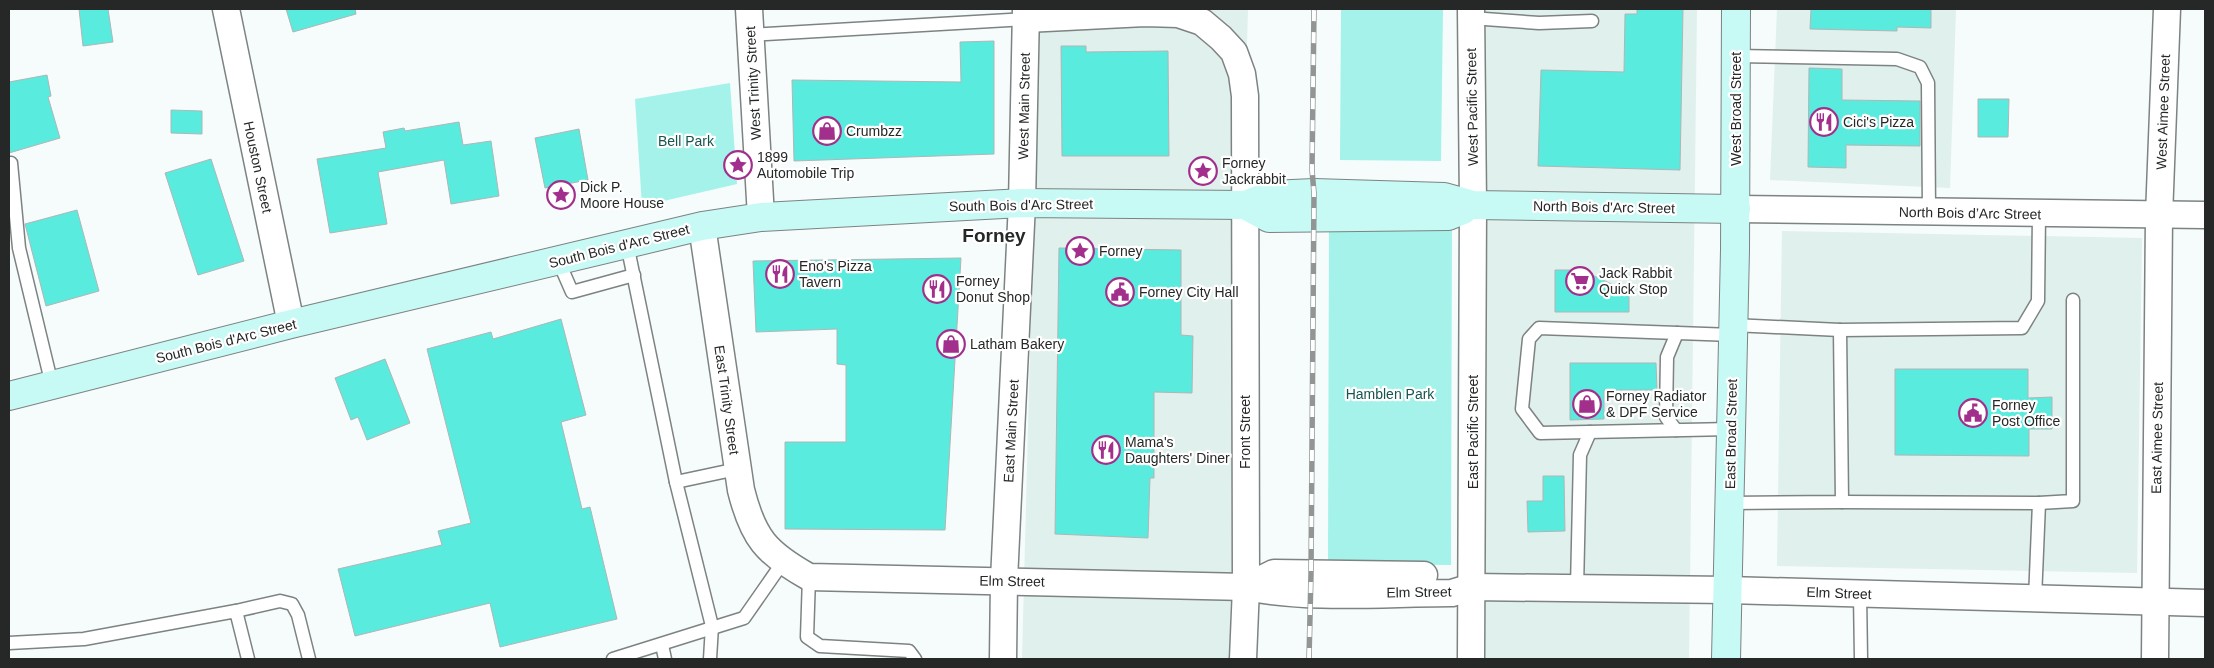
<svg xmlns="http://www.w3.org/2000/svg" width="2214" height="668" font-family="Arial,sans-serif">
<rect width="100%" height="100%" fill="#f5fcfb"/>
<g fill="#e0f0ed">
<path d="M 1039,9 L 1248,9 L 1229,659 L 1022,659 Z"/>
<path d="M 1478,9 L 1697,9 L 1689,659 L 1479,659 Z"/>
<path d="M 1777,9 L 1956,9 L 1950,188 L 1770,180 Z"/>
<path d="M 1782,231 L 2142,238 L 2137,573 L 1777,566 Z"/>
</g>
<g fill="#a4f2e9">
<path d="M 1341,9 L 1443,9 L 1441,161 L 1340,160 Z"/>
<path d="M 730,83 L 737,184 L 642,206 L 635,99 Z"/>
<path d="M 1329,223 L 1452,224 L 1451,565 L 1328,564 Z"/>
</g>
<g fill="#59ebde" stroke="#b0b6b5">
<path d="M 79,9 L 108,9 L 113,42 L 83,46 Z"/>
<path d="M 286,9 L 355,9 L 356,14 L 293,32 Z"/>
<path d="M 1637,9 L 1683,9 L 1680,170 L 1538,166 L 1541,70 L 1624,72 L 1625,14 L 1637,14 Z"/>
<path d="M 1811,9 L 1931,9 L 1931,28 L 1897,27 L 1897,31 L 1810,29 Z"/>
<path d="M 994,41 L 994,154 L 794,161 L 792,80 L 961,82 L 960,42 Z"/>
<path d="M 1061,46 L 1086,46 L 1086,52 L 1168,51 L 1169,156 L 1062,156 Z"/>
<path d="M 1809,68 L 1842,69 L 1842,100 L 1920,101 L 1920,146 L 1846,145 L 1846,168 L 1808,167 Z"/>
<path d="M 47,75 L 51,96 L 48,97 L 60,138 L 9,153 L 9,82 Z"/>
<path d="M 1978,99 L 2009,99 L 2008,137 L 1978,137 Z"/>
<path d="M 171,110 L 202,111 L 202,134 L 171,133 Z"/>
<path d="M 459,122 L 463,145 L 491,141 L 499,196 L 451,204 L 444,160 L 378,172 L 387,224 L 330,233 L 317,159 L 386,148 L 383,132 L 404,128 L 405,131 Z"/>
<path d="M 579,129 L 588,180 L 545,188 L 535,138 Z"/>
<path d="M 211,159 L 244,261 L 198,275 L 165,173 Z"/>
<path d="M 77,210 L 99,291 L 46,306 L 25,224 Z"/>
<path d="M 1059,248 L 1181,250 L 1181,335 L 1193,336 L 1192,393 L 1154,392 L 1154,478 L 1150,478 L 1148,538 L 1055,534 Z"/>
<path d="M 961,258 L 945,530 L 785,529 L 785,442 L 846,442 L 846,365 L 837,364 L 837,329 L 756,332 L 753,261 Z"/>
<path d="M 1555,270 L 1581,270 L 1629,292 L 1629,312 L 1555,312 Z"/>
<path d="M 561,319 L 586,415 L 561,422 L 582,509 L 590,507 L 617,619 L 500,647 L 490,603 L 355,636 L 338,569 L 442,545 L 438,531 L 471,523 L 427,349 L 491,332 L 493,339 Z"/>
<path d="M 385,359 L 410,423 L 367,440 L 358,417 L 351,420 L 335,378 Z"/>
<path d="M 1570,363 L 1656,363 L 1657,390 L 1604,390 L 1604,419 L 1570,420 Z"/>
<path d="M 1895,369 L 2028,369 L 2028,398 L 2052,397 L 2052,429 L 2029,429 L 2029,456 L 1895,455 Z"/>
<path d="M 1543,476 L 1564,476 L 1565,531 L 1528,532 L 1527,501 L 1543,501 Z"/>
</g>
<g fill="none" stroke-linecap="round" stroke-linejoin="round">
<defs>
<g id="lane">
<path d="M 1471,18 L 1539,23 L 1592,21"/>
<path d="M 750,35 L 1026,19"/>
<path d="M 1736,56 L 1897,59 L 1920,67 L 1928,83 L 1929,212"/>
<path d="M 11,163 L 19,248 L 52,385"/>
<path d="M 627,244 L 676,482 L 737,469"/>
<path d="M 558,260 L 572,292 L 634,275"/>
<path d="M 1840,330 L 2022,328 L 2038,301 L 2039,214"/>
<path d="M 1731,429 L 1540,433 L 1522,409 L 1529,339 L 1539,328 L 1733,335"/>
<path d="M 1676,430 L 1666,417 L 1667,357 L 1677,333"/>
<path d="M 676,482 L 712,626 L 710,659"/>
<path d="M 1842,502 L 2039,503 L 2073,501 L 2073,300"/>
<path d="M 1730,503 L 1842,502 L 1840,330 L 1733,325"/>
<path d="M 809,577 L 807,637 L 820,646 L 909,651 L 915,659"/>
<path d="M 1577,588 L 1580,455 L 1590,432"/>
<path d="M 1860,594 L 1861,659"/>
<path d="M 2035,599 L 2039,503"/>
<path d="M 236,611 L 280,601 L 292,604 L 298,615 L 309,659"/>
<path d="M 9,643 L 84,639 L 236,611 L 248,659"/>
<path d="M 662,645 L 665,659"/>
<path d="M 613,659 L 744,618 L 783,562"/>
</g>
<g id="street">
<path d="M 226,9 L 291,324"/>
<path d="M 749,9 L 761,217"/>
<path d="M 1471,9 L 1473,205 L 1471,659"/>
<path d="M 1026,19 L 1145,13 L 1178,14 L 1202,22 L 1221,38 L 1234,52 L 1242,74 L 1245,96 L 1246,587 L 1243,659"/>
<path d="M 1736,209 L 2205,215"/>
<path d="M 702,226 L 741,490 C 753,538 766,553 809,577 L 1246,587 C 1313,600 1384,593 1452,593 L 1472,587 L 1728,590 L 2205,603"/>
<path d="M 1246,587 L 1274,573 L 1424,575"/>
<path d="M 1003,659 L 1004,580 L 1022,203 L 1026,9"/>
<path d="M 2155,659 L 2159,216 L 2167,9"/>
</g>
<g id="secondary">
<path d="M 1245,205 L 1269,218 L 1448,216 L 1463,210"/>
<path d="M 9,396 L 291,324 L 702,226 L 761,217 L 1022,203 L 1245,205 L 1271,195 L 1314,193 L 1444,197 L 1473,205 L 1736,209"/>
<path d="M 1726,659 L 1735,250 L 1736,9"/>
</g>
</defs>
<use href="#lane" stroke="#7d8382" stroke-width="15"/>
<use href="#street" stroke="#7d8382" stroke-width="29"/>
<use href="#secondary" stroke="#7d8382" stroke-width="30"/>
<use href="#lane" stroke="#fff" stroke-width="12"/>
<use href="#street" stroke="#fff" stroke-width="26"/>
<use href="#secondary" stroke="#c7f9f5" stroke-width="28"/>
<defs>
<path id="rail" d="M 1309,659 L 1311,574 L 1314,193 L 1312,170 L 1314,9"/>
</defs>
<use href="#rail" stroke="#919695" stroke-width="5.5"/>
<use href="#rail" stroke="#fff" stroke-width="4" stroke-dasharray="11" stroke-linecap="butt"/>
</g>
<defs>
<symbol id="restaurant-ring" viewBox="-11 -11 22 22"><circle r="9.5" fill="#fff" stroke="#a22f8b" stroke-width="1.5"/><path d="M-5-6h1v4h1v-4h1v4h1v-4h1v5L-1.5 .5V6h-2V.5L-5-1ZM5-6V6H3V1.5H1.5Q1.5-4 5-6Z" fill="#a22f8b"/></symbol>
<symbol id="shop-ring" viewBox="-11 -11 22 22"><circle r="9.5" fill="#fff" stroke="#a22f8b" stroke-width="1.5"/><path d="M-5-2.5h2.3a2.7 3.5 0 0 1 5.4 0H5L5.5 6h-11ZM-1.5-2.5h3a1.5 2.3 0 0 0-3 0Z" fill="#a22f8b"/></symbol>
<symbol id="sight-ring" viewBox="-11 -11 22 22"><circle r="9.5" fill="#fff" stroke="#a22f8b" stroke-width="1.5"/><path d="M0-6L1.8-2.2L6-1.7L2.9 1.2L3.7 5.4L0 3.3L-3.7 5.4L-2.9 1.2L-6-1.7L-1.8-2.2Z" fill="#a22f8b"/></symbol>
<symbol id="supermarket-ring" viewBox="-11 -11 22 22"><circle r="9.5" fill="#fff" stroke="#a22f8b" stroke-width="1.5"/><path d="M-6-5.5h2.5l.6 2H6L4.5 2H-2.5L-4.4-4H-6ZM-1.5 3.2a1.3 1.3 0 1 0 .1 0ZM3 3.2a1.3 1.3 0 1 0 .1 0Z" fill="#a22f8b"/></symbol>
<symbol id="civic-ring" viewBox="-11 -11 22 22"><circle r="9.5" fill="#fff" stroke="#a22f8b" stroke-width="1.5"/><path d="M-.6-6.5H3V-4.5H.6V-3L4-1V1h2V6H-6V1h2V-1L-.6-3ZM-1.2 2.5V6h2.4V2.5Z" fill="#a22f8b"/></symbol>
</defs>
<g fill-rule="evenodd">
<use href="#restaurant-ring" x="1808" y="106" width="32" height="32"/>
<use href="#shop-ring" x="811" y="115" width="32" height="32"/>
<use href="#sight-ring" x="722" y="149" width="32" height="32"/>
<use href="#sight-ring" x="1187" y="155" width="32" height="32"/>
<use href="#sight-ring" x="545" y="179" width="32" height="32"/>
<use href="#sight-ring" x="1064" y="235" width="32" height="32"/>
<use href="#restaurant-ring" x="764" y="258" width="32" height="32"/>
<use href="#supermarket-ring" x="1564" y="265" width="32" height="32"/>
<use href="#restaurant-ring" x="921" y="273" width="32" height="32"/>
<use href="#civic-ring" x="1104" y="276" width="32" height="32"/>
<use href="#shop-ring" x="935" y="328" width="32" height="32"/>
<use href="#shop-ring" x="1571" y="388" width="32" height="32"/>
<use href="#civic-ring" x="1957" y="397" width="32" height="32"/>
<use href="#restaurant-ring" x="1090" y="434" width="32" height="32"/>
</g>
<g text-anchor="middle" stroke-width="4.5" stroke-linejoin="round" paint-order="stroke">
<g font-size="14" fill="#252827" stroke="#fff">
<text transform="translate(753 83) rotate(-93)" y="5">West Trinity Street</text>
<text transform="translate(1024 106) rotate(-89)" y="5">West Main Street</text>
<text transform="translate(1472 107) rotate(-91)" y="5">West Pacific Street</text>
<text transform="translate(1736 109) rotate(-90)" y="5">West Broad Street</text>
<text transform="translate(2163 112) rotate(-88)" y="5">West Aimee Street</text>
<text transform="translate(258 167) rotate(78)" y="5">Houston Street</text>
<text transform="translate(1021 205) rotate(-1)" y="5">South Bois d'Arc Street</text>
<text transform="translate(1604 207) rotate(1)" y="5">North Bois d'Arc Street</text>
<text transform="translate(1970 213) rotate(1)" y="5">North Bois d’Arc Street</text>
<text transform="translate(619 246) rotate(-14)" y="5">South Bois d'Arc Street</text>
<text transform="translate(226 341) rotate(-14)" y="5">South Bois d'Arc Street</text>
<text transform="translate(727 400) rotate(82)" y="5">East Trinity Street</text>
<text transform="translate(1011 431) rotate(-87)" y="5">East Main Street</text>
<text transform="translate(1245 432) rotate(-90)" y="5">Front Street</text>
<text transform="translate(1473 432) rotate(-90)" y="5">East Pacific Street</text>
<text transform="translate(1731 434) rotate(-89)" y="5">East Broad Street</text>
<text transform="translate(2157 438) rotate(-89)" y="5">East Aimee Street</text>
<text transform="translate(1012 581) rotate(1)" y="5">Elm Street</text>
<text transform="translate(1419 592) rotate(-1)" y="5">Elm Street</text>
<text transform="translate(1839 593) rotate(2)" y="5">Elm Street</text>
</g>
<g font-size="14" fill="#252827" stroke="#fff" text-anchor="start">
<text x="1843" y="127">Cici's Pizza</text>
<text x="846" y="136">Crumbzz</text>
<text x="757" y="162">1899<tspan x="757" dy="16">Automobile Trip</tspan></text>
<text x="1222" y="168">Forney<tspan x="1222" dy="16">Jackrabbit</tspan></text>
<text x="580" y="192">Dick P.<tspan x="580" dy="16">Moore House</tspan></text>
<text x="1099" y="256">Forney</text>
<text x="799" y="271">Eno's Pizza<tspan x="799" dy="16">Tavern</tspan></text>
<text x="1599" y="278">Jack Rabbit<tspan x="1599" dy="16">Quick Stop</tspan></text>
<text x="956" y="286">Forney<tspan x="956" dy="16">Donut Shop</tspan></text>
<text x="1139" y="297">Forney City Hall</text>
<text x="970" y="349">Latham Bakery</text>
<text x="1606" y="401">Forney Radiator<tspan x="1606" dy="16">&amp; DPF Service</tspan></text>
<text x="1992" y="410">Forney<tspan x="1992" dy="16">Post Office</tspan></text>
<text x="1125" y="447">Mama's<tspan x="1125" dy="16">Daughters' Diner</tspan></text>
</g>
<g font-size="14" fill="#16544f" stroke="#fff">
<text x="686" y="146">Bell Park</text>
<text x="1390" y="399">Hamblen Park</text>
</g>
<g font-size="19" font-weight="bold" fill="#252827" stroke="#fff">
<text x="994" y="242">Forney</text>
</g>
</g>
<rect width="2214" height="668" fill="none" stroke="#252827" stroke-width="20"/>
</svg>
